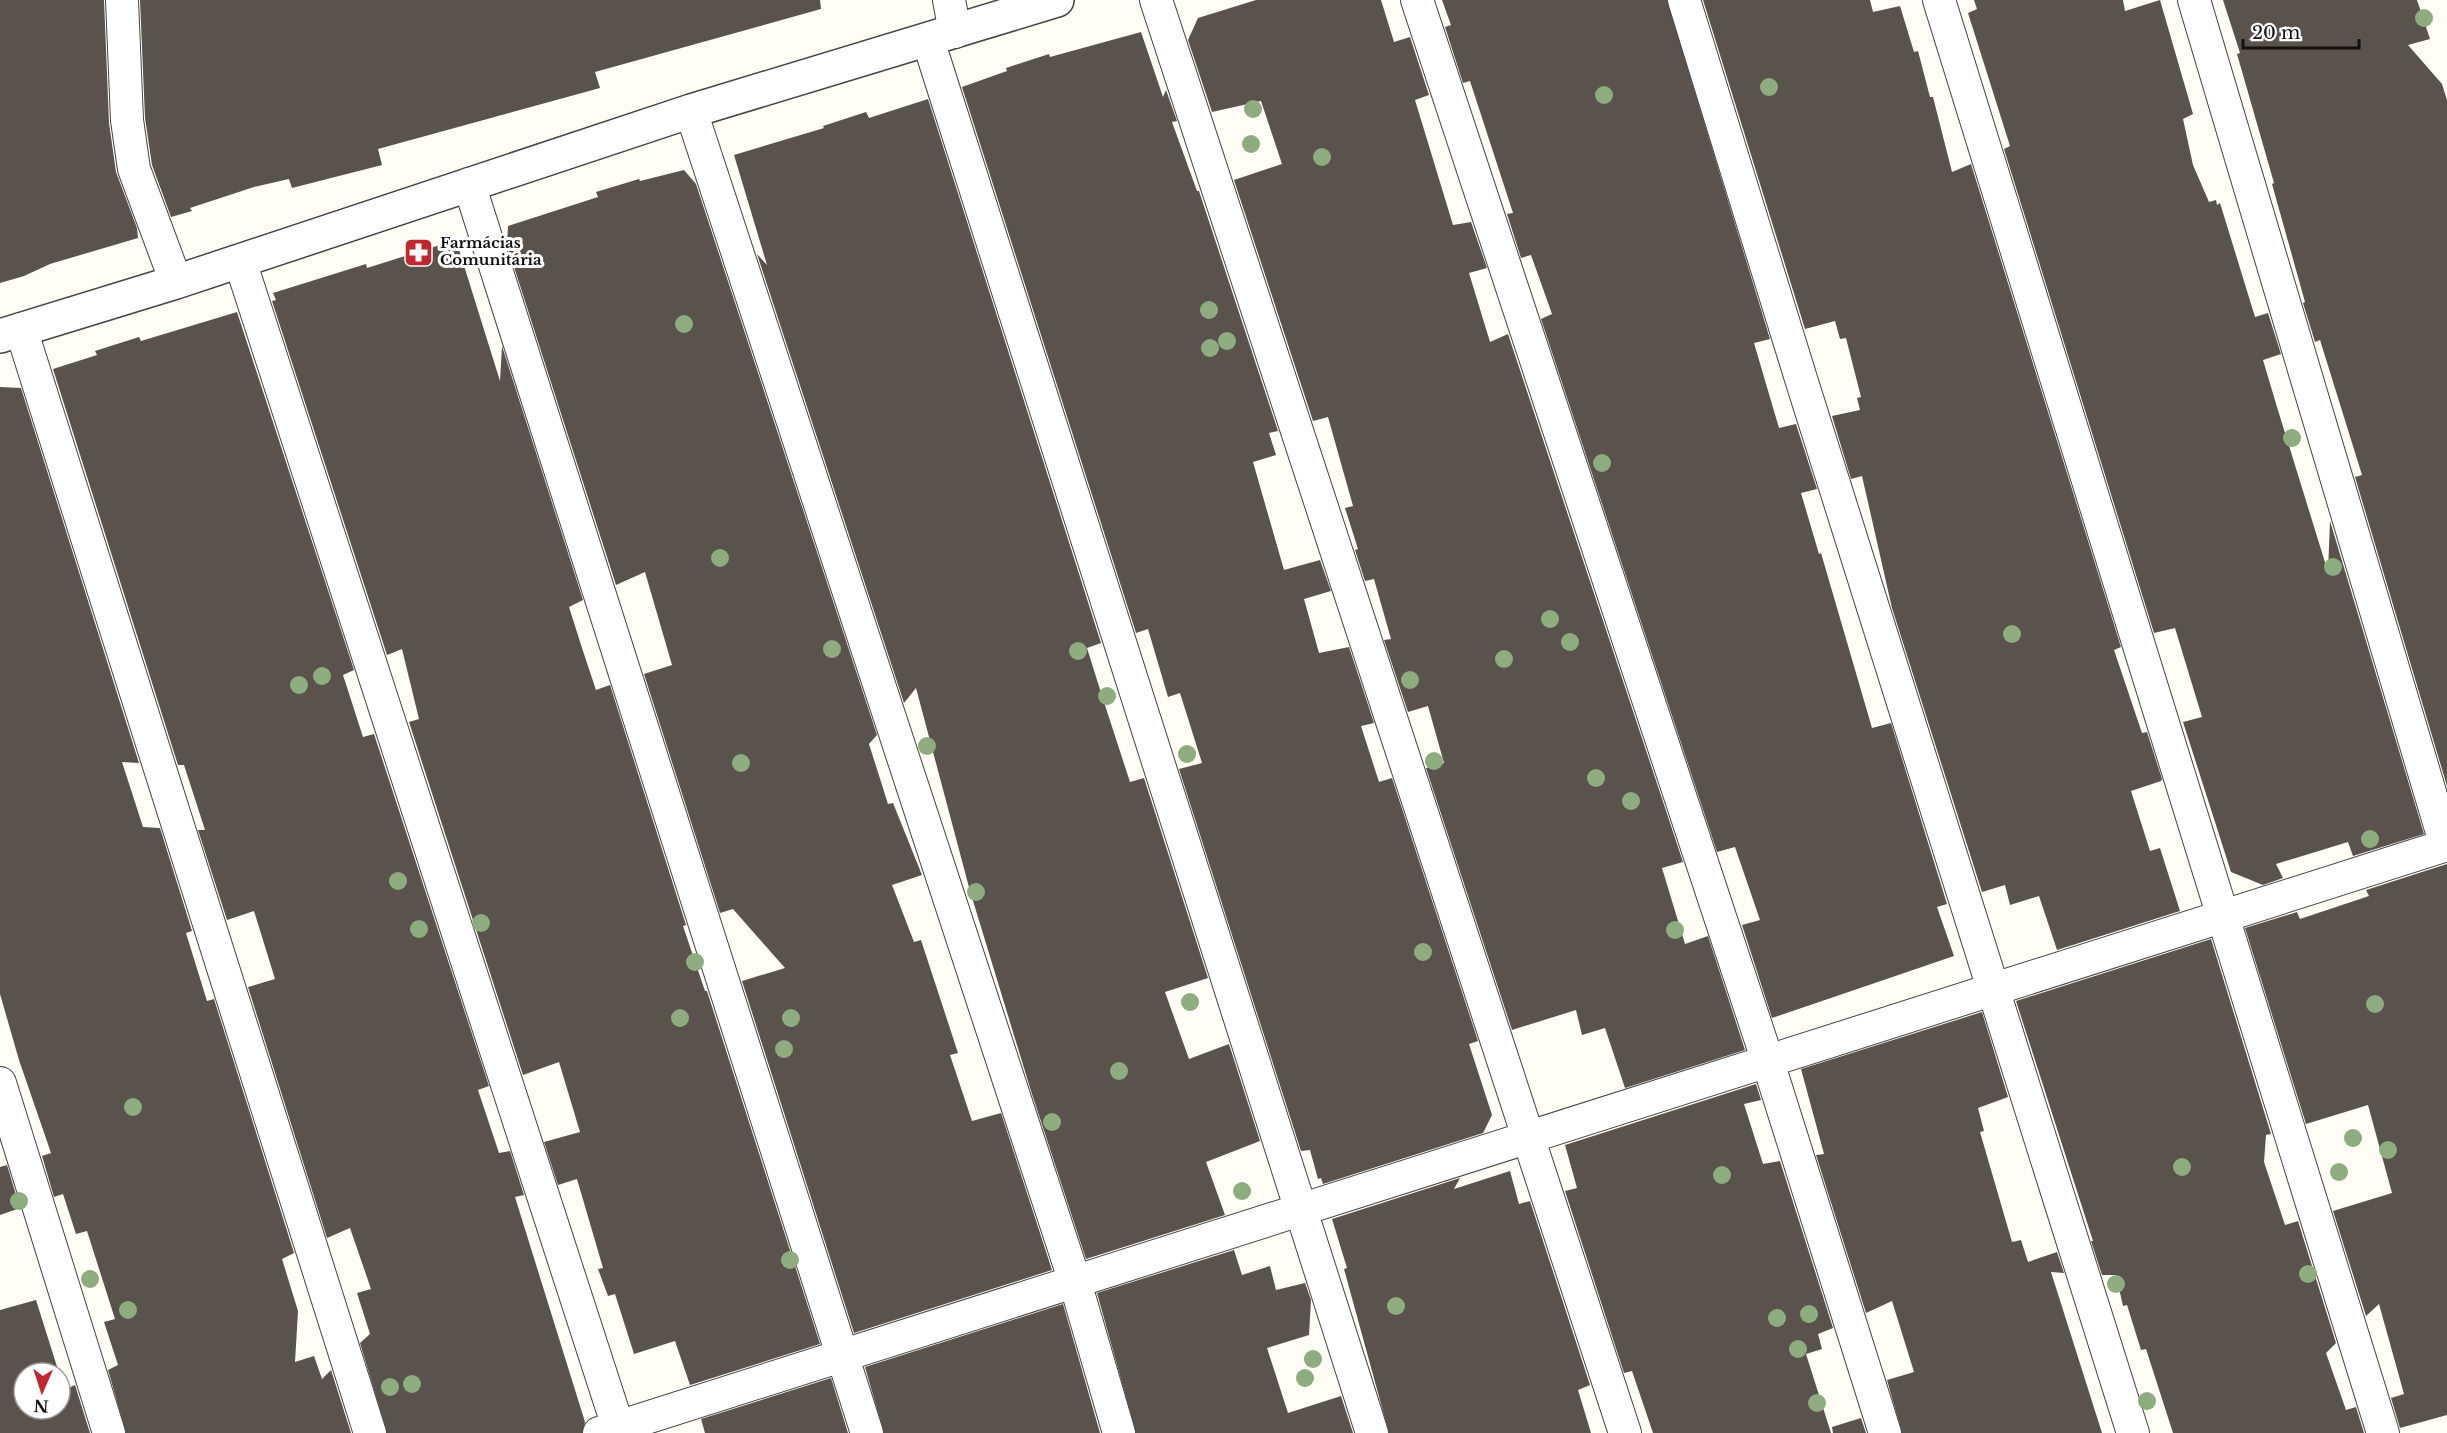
<svg xmlns="http://www.w3.org/2000/svg" width="2447" height="1433" font-family="'Libre Baskerville',serif">
<rect width="100%" height="100%" fill="#fffdf5"/>
<g fill="#5a524d">
<path d="M 0,0 L 104,0 L 109,123 L 116,172 L 137,228 L 138,238 L 50,264 L 24,276 L 0,283 Z"/>
<path d="M 140,0 L 820,0 L 821,9 L 595,72 L 600,88 L 378,149 L 382,165 L 292,188 L 289,179 L 254,187 L 190,208 L 192,211 L 171,217 L 152,165 L 145,118 Z"/>
<path d="M 1256,0 L 1381,0 L 1394,42 L 1410,37 L 1429,95 L 1415,100 L 1453,225 L 1471,222 L 1487,268 L 1469,273 L 1490,342 L 1508,334 L 1683,862 L 1662,868 L 1685,944 L 1708,936 L 1745,1050 L 1625,1088 L 1605,1028 L 1582,1035 L 1576,1010 L 1512,1030 L 1426,768 L 1444,763 L 1428,706 L 1408,712 L 1384,640 L 1391,639 L 1374,579 L 1365,581 L 1355,550 L 1358,549 L 1345,508 L 1353,506 L 1328,417 L 1313,421 L 1234,180 L 1282,164 L 1261,101 L 1212,112 L 1188,40 L 1198,18 Z"/>
<path d="M 1442,0 L 1667,0 L 1770,339 L 1754,343 L 1779,428 L 1796,424 L 1817,489 L 1801,493 L 1819,554 L 1821,553 L 1872,728 L 1891,723 L 1947,904 L 1937,907 L 1954,956 L 1772,1018 L 1742,925 L 1760,920 L 1735,847 L 1717,852 L 1541,319 L 1552,314 L 1531,255 L 1521,258 L 1507,214 L 1513,213 L 1470,81 L 1463,83 L 1445,27 L 1451,25 Z"/>
<path d="M 1703,0 L 1870,0 L 1873,12 L 1900,6 L 1914,52 L 1918,51 L 1930,97 L 1933,97 L 1952,172 L 1971,164 L 2121,647 L 2114,650 L 2142,733 L 2147,732 L 2162,779 L 2161,781 L 2131,791 L 2150,851 L 2160,848 L 2180,911 L 2057,950 L 2039,896 L 2010,905 L 2005,885 L 1982,892 L 1892,608 L 1862,476 L 1851,479 L 1832,416 L 1860,410 L 1857,398 L 1861,397 L 1846,338 L 1840,339 L 1835,321 L 1805,329 Z"/>
<path d="M 1974,0 L 2123,0 L 2125,11 L 2160,0 L 2193,114 L 2183,119 L 2193,165 L 2209,202 L 2216,200 L 2217,205 L 2220,203 L 2255,317 L 2268,313 L 2281,354 L 2263,360 L 2277,407 L 2328,572 L 2330,521 L 2424,834 L 2353,856 L 2348,842 L 2276,864 L 2283,878 L 2263,885 L 2231,872 L 2183,722 L 2202,717 L 2175,628 L 2154,633 L 2004,149 L 2010,146 L 1968,13 L 1977,9 Z"/>
<path d="M 2223,0 L 2417,0 L 2430,39 L 2408,45 L 2442,84 L 2447,100 L 2447,786 L 2355,477 L 2362,475 L 2320,340 L 2315,342 L 2303,303 L 2305,302 L 2272,184 L 2274,183 L 2237,54 L 2240,53 Z"/>
<path d="M 1141,32 L 1163,97 L 1166,90 L 1177,121 L 1172,122 L 1197,191 L 1199,191 L 1278,431 L 1269,433 L 1276,455 L 1253,462 L 1284,570 L 1320,560 L 1331,591 L 1304,599 L 1319,653 L 1349,647 L 1374,723 L 1361,726 L 1379,782 L 1392,778 L 1478,1041 L 1469,1044 L 1492,1115 L 1483,1133 L 1323,1184 L 1321,1178 L 1318,1179 L 1310,1150 L 1301,1151 L 1179,769 L 1202,763 L 1180,693 L 1168,697 L 1148,629 L 1136,633 L 962,87 L 1007,71 L 1006,68 L 1049,54 L 1050,57 Z"/>
<path d="M 928,99 L 1101,643 L 1087,648 L 1102,696 L 1130,782 L 1144,778 L 1208,978 L 1165,992 L 1189,1059 L 1229,1044 L 1260,1141 L 1206,1162 L 1225,1215 L 1086,1259 L 1031,1091 L 970,891 L 916,688 L 904,703 L 757,254 L 767,265 L 734,155 L 824,128 L 823,126 L 866,112 L 869,118 Z"/>
<path d="M 684,170 L 696,184 L 877,735 L 869,744 L 888,804 L 893,803 L 922,875 L 892,885 L 914,942 L 921,940 L 958,1053 L 950,1055 L 972,1121 L 1001,1113 L 1052,1270 L 854,1333 L 742,981 L 785,968 L 733,909 L 720,913 L 644,674 L 672,665 L 645,572 L 616,585 L 507,245 L 508,226 L 598,197 L 596,192 L 639,179 L 640,181 Z"/>
<path d="M 456,240 L 500,381 L 502,346 L 583,600 L 569,607 L 582,648 L 596,690 L 610,685 L 686,925 L 683,926 L 705,991 L 707,991 L 820,1344 L 690,1385 L 675,1341 L 634,1354 L 615,1294 L 608,1296 L 598,1269 L 603,1268 L 577,1179 L 558,1185 L 544,1142 L 580,1132 L 559,1062 L 523,1075 L 409,722 L 419,719 L 402,649 L 387,655 L 272,301 L 276,300 L 273,293 L 366,264 L 367,268 Z"/>
<path d="M 237,312 L 354,670 L 343,675 L 363,737 L 374,734 L 489,1086 L 478,1090 L 499,1153 L 510,1151 L 524,1195 L 515,1197 L 585,1422 L 582,1433 L 387,1433 L 360,1343 L 370,1334 L 357,1293 L 371,1289 L 350,1228 L 327,1238 L 248,987 L 275,979 L 254,911 L 227,920 L 198,830 L 205,830 L 184,765 L 178,765 L 53,369 L 97,355 L 95,351 L 139,337 L 141,341 Z"/>
<path d="M 0,387 L 21,388 L 139,763 L 122,762 L 143,827 L 160,828 L 192,931 L 186,933 L 207,1001 L 214,999 L 294,1253 L 282,1259 L 298,1311 L 295,1362 L 314,1356 L 322,1379 L 331,1370 L 351,1433 L 126,1433 L 108,1370 L 118,1365 L 104,1322 L 115,1319 L 87,1231 L 76,1234 L 63,1194 L 54,1197 L 42,1156 L 51,1153 L 19,1060 L 0,994 Z"/>
<path d="M 2447,864 L 2447,1415 L 2400,1428 L 2391,1398 L 2404,1394 L 2379,1304 L 2366,1316 L 2333,1211 L 2392,1193 L 2368,1105 L 2306,1124 L 2245,928 L 2297,912 L 2300,919 L 2369,896 L 2366,890 Z"/>
<path d="M 2211,939 L 2271,1134 L 2266,1135 L 2264,1162 L 2285,1225 L 2298,1221 L 2336,1343 L 2326,1353 L 2346,1410 L 2356,1407 L 2364,1433 L 2173,1433 L 2146,1349 L 2141,1350 L 2127,1305 L 2123,1306 L 2116,1275 L 2102,1275 L 2091,1241 L 2093,1241 L 2016,1001 Z"/>
<path d="M 1982,1012 L 2008,1097 L 1978,1108 L 1984,1131 L 1980,1132 L 2012,1242 L 2021,1240 L 2028,1262 L 2057,1252 L 2064,1273 L 2051,1272 L 2102,1433 L 1902,1433 L 1887,1380 L 1914,1372 L 1892,1301 L 1866,1313 L 1816,1155 L 1824,1154 L 1801,1069 Z"/>
<path d="M 1756,1084 L 1761,1100 L 1744,1104 L 1763,1164 L 1780,1161 L 1833,1328 L 1818,1334 L 1822,1349 L 1806,1354 L 1831,1433 L 1653,1433 L 1632,1371 L 1624,1373 L 1565,1191 L 1577,1188 L 1565,1145 Z"/>
<path d="M 7,1165 L 20,1208 L 0,1215 L 0,1167 Z"/>
<path d="M 1510,1171 L 1519,1204 L 1530,1201 L 1590,1385 L 1578,1390 L 1591,1433 L 1389,1433 L 1344,1269 L 1347,1268 L 1332,1219 L 1460,1178 L 1454,1189 Z"/>
<path d="M 1234,1250 L 1242,1275 L 1270,1266 L 1276,1290 L 1305,1283 L 1311,1300 L 1309,1335 L 1267,1348 L 1288,1413 L 1341,1396 L 1353,1433 L 1136,1433 L 1097,1293 Z"/>
<path d="M 36,1300 L 59,1373 L 24,1373 L 24,1409 L 60,1409 L 60,1378 L 64,1390 L 75,1385 L 90,1433 L 0,1433 L 0,1310 Z"/>
<path d="M 1063,1304 L 1100,1433 L 884,1433 L 865,1367 Z"/>
<path d="M 831,1378 L 848,1433 L 705,1433 L 701,1419 Z"/>
<path d="M 1861,1418 L 1866,1433 L 1833,1433 L 1832,1427 Z"/>
</g>
<g fill="none" stroke-linecap="round" stroke-linejoin="round">
<defs>
<g id="minor">
<path d="M 122,0 L 127,120 L 134,169 L 176,282"/>
<path d="M 949,0 L 955,32"/>
<path d="M 1156,0 L 1625,1433"/>
<path d="M 1417,0 L 1768,1062 L 1885,1433"/>
<path d="M 1684,0 L 1802,382 L 2133,1433"/>
<path d="M 1939,0 L 2383,1433"/>
<path d="M 2194,0 L 2446,846"/>
<path d="M 928,40 L 1372,1433"/>
<path d="M 691,111 L 1075,1282 L 1119,1433"/>
<path d="M 469,184 L 867,1433"/>
<path d="M 240,261 L 620,1433"/>
<path d="M 21,329 L 370,1433"/>
<path d="M 0,1083 L 109,1433"/>
<path d="M 599,1433 L 2447,845"/>
</g>
<path id="tertiary" d="M 0,336 L 176,282 L 691,111 L 1057,0"/>
</defs>
<use href="#minor" stroke="#444" stroke-width="34"/>
<use href="#tertiary" stroke="#444" stroke-width="36"/>
<use href="#minor" stroke="#fff" stroke-width="32"/>
<use href="#tertiary" stroke="#fff" stroke-width="33"/>
</g>
<g fill="#8dad7f">
<circle cx="2424" cy="18" r="9"/>
<circle cx="1769" cy="87" r="9"/>
<circle cx="1604" cy="95" r="9"/>
<circle cx="1253" cy="109" r="9"/>
<circle cx="1251" cy="144" r="9"/>
<circle cx="1322" cy="157" r="9"/>
<circle cx="1209" cy="310" r="9"/>
<circle cx="684" cy="324" r="9"/>
<circle cx="1227" cy="341" r="9"/>
<circle cx="1210" cy="348" r="9"/>
<circle cx="2292" cy="438" r="9"/>
<circle cx="1602" cy="463" r="9"/>
<circle cx="720" cy="558" r="9"/>
<circle cx="2333" cy="567" r="9"/>
<circle cx="1550" cy="619" r="9"/>
<circle cx="2012" cy="634" r="9"/>
<circle cx="1570" cy="642" r="9"/>
<circle cx="832" cy="649" r="9"/>
<circle cx="1078" cy="651" r="9"/>
<circle cx="1504" cy="659" r="9"/>
<circle cx="322" cy="676" r="9"/>
<circle cx="1410" cy="680" r="9"/>
<circle cx="299" cy="685" r="9"/>
<circle cx="1107" cy="696" r="9"/>
<circle cx="927" cy="746" r="9"/>
<circle cx="1187" cy="754" r="9"/>
<circle cx="1434" cy="761" r="9"/>
<circle cx="741" cy="763" r="9"/>
<circle cx="1596" cy="778" r="9"/>
<circle cx="1631" cy="801" r="9"/>
<circle cx="2370" cy="839" r="9"/>
<circle cx="398" cy="881" r="9"/>
<circle cx="976" cy="892" r="9"/>
<circle cx="481" cy="923" r="9"/>
<circle cx="419" cy="929" r="9"/>
<circle cx="1675" cy="930" r="9"/>
<circle cx="1423" cy="952" r="9"/>
<circle cx="695" cy="962" r="9"/>
<circle cx="1190" cy="1002" r="9"/>
<circle cx="2375" cy="1004" r="9"/>
<circle cx="680" cy="1018" r="9"/>
<circle cx="791" cy="1018" r="9"/>
<circle cx="784" cy="1049" r="9"/>
<circle cx="1119" cy="1071" r="9"/>
<circle cx="133" cy="1107" r="9"/>
<circle cx="1052" cy="1122" r="9"/>
<circle cx="2353" cy="1138" r="9"/>
<circle cx="2388" cy="1150" r="9"/>
<circle cx="2182" cy="1167" r="9"/>
<circle cx="2339" cy="1172" r="9"/>
<circle cx="1722" cy="1175" r="9"/>
<circle cx="1242" cy="1191" r="9"/>
<circle cx="19" cy="1201" r="9"/>
<circle cx="790" cy="1260" r="9"/>
<circle cx="2308" cy="1274" r="9"/>
<circle cx="90" cy="1279" r="9"/>
<circle cx="2116" cy="1284" r="9"/>
<circle cx="1396" cy="1306" r="9"/>
<circle cx="128" cy="1310" r="9"/>
<circle cx="1809" cy="1314" r="9"/>
<circle cx="1777" cy="1318" r="9"/>
<circle cx="1798" cy="1349" r="9"/>
<circle cx="1313" cy="1359" r="9"/>
<circle cx="1305" cy="1378" r="9"/>
<circle cx="412" cy="1384" r="9"/>
<circle cx="390" cy="1387" r="9"/>
<circle cx="2147" cy="1401" r="9"/>
<circle cx="1817" cy="1403" r="9"/>
</g>
<defs>
<symbol id="pharmacy-square" viewBox="-11 -11 22 22"><rect x="-9" y="-9" width="18" height="18" rx="4" fill="#c4262e" stroke="#fff"/><path d="M-2-6h4v4h4v4h-4v4h-4v-4h-4v-4h4Z" fill="#fff"/></symbol>
</defs>
<g fill-rule="evenodd">
<use href="#pharmacy-square" x="402" y="236" width="33" height="33"/>
</g>
<g text-anchor="middle" stroke-width="6" stroke-linejoin="round" paint-order="stroke">
<g font-size="15" font-weight="bold" fill="#111" stroke="#fff" text-anchor="start">
<text x="440" y="248">Farmácias<tspan x="440" dy="17">Comunitária</tspan></text>
</g>
</g>
<g transform="translate(42 1391) rotate(183)"><circle r="28" fill="#ffffff" stroke="#a0a0a0" stroke-width="1.5"/>
<path d="M0-4.5L10 22L0 15L-10 22Z" fill="#c4262e"/>
<text y="-9" font-size="16" font-weight="bold" text-anchor="middle" fill="#111111">N</text>
</g>
<path d="M2243 39v9h116v-9" fill="none" stroke="#111111" stroke-width="3"/>
<text x="2252" y="39" font-size="18" fill="#111111" stroke="#ffffff" stroke-width="4.5" paint-order="stroke">20 m</text>
</svg>
